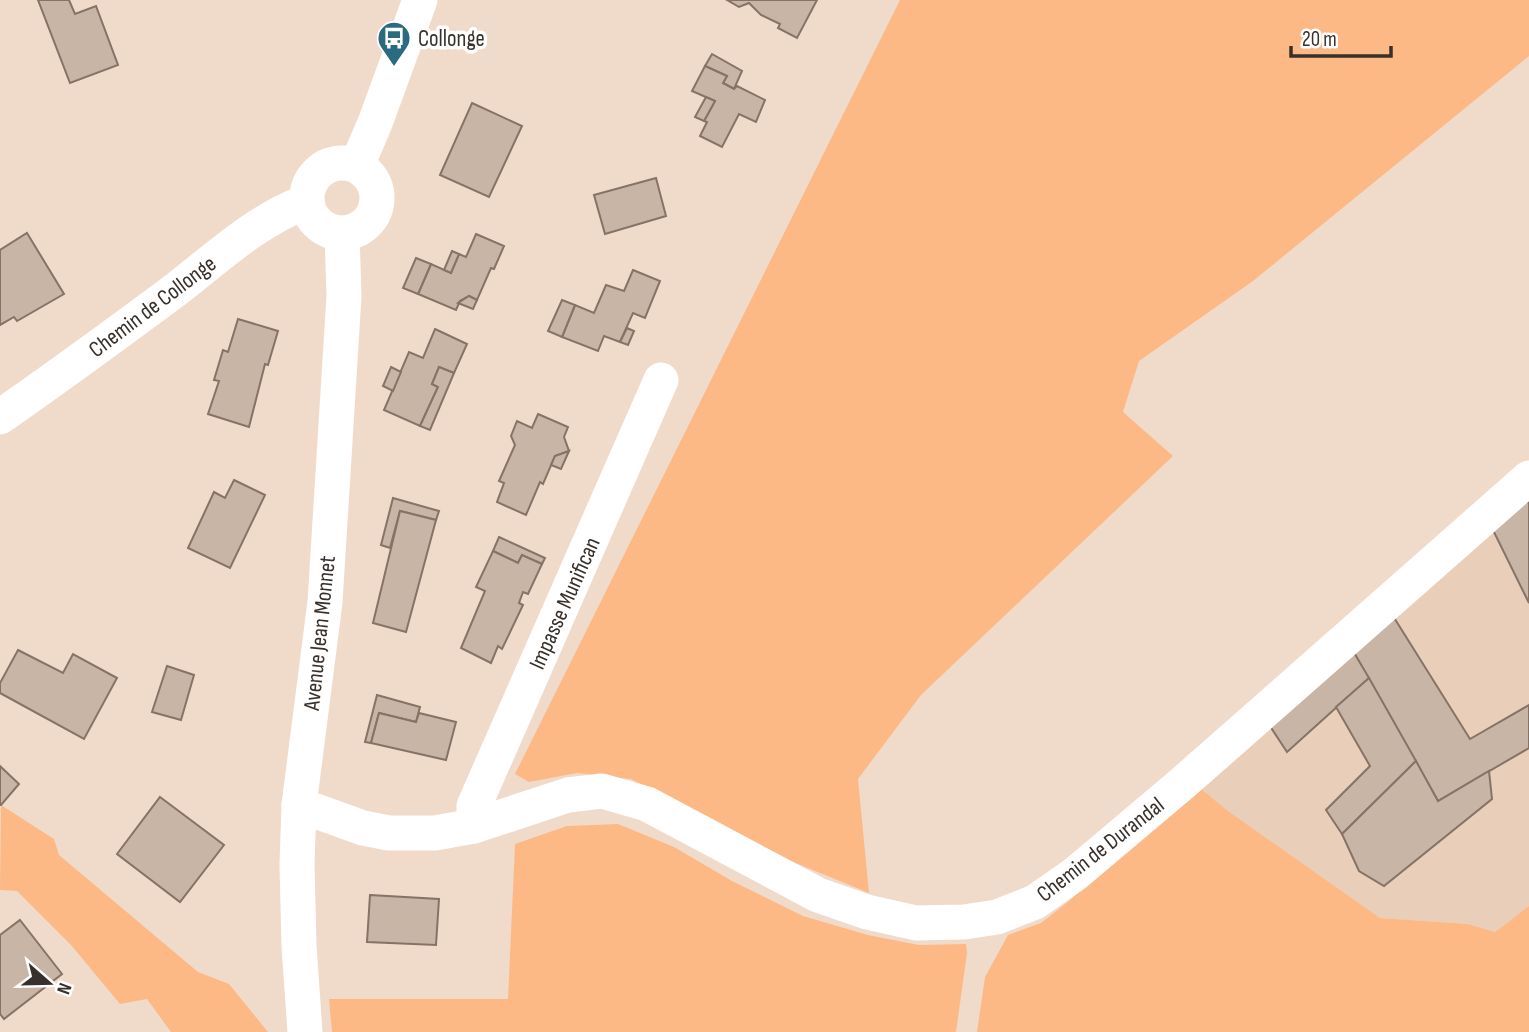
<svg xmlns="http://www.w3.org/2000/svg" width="1529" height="1032" font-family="'Sofia Sans Condensed',sans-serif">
<rect width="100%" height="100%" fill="#f0dbcb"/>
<path fill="#e9ceba" d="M 1529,487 L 1529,906 L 1495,932 L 1468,924 L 1380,918 L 1228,811 L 1194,783 Z"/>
<g fill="#fcb986">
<path d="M 900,0 L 1529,0 L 1529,56 L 1253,281 L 1139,361 L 1123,412 L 1173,456 L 921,695 L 858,779 L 869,893 L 781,857 L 631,779 L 577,773 L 529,782 L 515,774 Z"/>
<path d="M 1194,783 L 1228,811 L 1380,918 L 1468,924 L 1495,932 L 1529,906 L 1529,1032 L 977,1032 L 985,977 L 1008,935 L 1041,923 L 1069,901 Z"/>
<path d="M 1,805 L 54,839 L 59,855 L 198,972 L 229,984 L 268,1032 L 171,1032 L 147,999 L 120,1004 L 71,945 L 17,891 L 0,890 Z"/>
<path d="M 618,824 L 674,847 L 732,881 L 803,916 L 868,935 L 919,945 L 966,944 L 967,953 L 956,1032 L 332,1032 L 329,999 L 508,999 L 515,844 L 567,826 Z"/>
</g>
<g fill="#c9b5a6" stroke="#867366" stroke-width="2">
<path d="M 38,0 L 69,0 L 75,14 L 96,6 L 118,65 L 70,83 Z"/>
<path d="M 727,0 L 817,0 L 797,38 L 778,28 L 780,24 L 761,15 L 749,3 L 739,7 Z"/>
<path d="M 712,54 L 742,71 L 734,89 L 723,83 L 727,76 L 705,66 Z"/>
<path d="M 705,66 L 727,76 L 723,83 L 734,89 L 737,86 L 765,100 L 756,122 L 739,114 L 722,147 L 700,136 L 707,122 L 704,121 L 715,101 L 692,91 Z"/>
<path d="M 706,97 L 715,101 L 704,121 L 695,117 Z"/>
<path d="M 472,103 L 522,126 L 489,197 L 440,175 Z"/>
<path d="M 656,178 L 666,216 L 605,234 L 594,195 Z"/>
<path d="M 27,233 L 64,294 L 17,321 L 14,317 L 0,325 L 0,250 Z"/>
<path d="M 476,234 L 504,246 L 494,269 L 491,268 L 477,300 L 469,296 L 460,301 L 456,310 L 418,294 L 431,264 L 451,273 L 459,254 L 466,257 Z"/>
<path d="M 452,251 L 459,254 L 451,273 L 444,270 Z"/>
<path d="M 416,258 L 431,264 L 418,294 L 403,288 Z"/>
<path d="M 633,270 L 660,281 L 645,318 L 633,313 L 620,342 L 604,336 L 598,351 L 562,337 L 575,305 L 594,313 L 606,285 L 624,291 Z"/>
<path d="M 469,296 L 477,300 L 473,309 L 458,303 Z"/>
<path d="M 562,300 L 575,305 L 562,337 L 548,331 Z"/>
<path d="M 238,319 L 278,331 L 268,365 L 265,364 L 249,427 L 208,414 L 219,381 L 214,380 L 223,350 L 228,352 Z"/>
<path d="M 627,328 L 634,331 L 628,345 L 620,342 Z"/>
<path d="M 435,329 L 467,344 L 454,373 L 439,367 L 432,384 L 438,387 L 420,426 L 384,410 L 409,352 L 423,358 Z"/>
<path d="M 391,367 L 401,372 L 393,391 L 383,386 Z"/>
<path d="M 439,367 L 454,373 L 430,430 L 420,426 L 438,387 L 432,384 Z"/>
<path d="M 538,414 L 568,427 L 564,437 L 569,451 L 555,456 L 543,484 L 540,482 L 526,515 L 497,502 L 504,483 L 499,481 L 515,445 L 511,436 L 517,421 L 532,428 Z"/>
<path d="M 569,451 L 561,469 L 551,465 L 555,456 Z"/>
<path d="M 234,480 L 265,495 L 230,568 L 188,548 L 214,492 L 225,498 Z"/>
<path d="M 1525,495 L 1529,504 L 1529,603 L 1491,526 Z"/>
<path d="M 393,498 L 439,511 L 436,520 L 400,511 L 390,548 L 381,545 Z"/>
<path d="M 400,511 L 436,520 L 406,632 L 373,623 Z"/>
<path d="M 499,537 L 545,558 L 542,564 L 522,555 L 518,563 L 493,551 Z"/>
<path d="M 493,551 L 518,563 L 522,555 L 542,564 L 528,594 L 523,592 L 519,603 L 523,605 L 502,649 L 498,646 L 491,663 L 461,648 L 485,591 L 476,587 Z"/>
<path d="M 1393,616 L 1470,739 L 1529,705 L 1529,748 L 1438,801 L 1353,651 Z"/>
<path d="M 18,650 L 63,673 L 73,654 L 117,678 L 84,739 L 0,693 L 0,683 Z"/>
<path d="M 1353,651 L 1369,678 L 1287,752 L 1268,723 Z"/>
<path d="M 167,666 L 194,675 L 181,720 L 152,712 Z"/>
<path d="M 1369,678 L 1416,761 L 1342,834 L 1326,810 L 1370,766 L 1336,707 Z"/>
<path d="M 377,695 L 420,707 L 416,722 L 379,713 L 371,743 L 365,742 Z"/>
<path d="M 379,713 L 416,722 L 419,713 L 456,722 L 446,760 L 371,743 Z"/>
<path d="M 1416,761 L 1438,801 L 1489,771 L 1492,799 L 1384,886 L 1359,871 L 1342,834 Z"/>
<path d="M 0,766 L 19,784 L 1,805 L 0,805 Z"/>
<path d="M 160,797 L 224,845 L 180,902 L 117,854 Z"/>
<path d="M 370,895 L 439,899 L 436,945 L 367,942 Z"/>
<path d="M 20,920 L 62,974 L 4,1019 L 0,1014 L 0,935 Z"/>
</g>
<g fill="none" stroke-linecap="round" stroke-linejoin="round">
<g stroke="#fff" stroke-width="35">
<circle cx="342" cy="198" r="35"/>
<path d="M 357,165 L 375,123 L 420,0"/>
<path d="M 0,417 C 60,375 119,332 178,288 C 219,256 257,220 306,202"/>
<path d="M 299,805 L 363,828 L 389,833 L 435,833 L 474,826 L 568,795 L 602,791 L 647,804 L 818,895 L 867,912 L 916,923 L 964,922 L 997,917 L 1035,902 L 1075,874 L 1184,782 L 1529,478"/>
<path d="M 474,826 L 474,806 L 661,380"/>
<path d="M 305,1032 L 299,946 L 297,865 L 299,805 L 325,602 L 344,296 L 342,234"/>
</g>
</g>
<defs>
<symbol id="bus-pin" viewBox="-11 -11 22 30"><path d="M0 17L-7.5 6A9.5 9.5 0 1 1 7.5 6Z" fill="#2b6b7f" stroke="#fff"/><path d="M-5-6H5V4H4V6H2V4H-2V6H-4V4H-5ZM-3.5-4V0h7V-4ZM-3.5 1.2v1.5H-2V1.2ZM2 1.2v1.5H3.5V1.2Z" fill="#fff"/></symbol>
</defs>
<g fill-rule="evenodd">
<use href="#bus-pin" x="375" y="19" width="38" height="52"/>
</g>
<g text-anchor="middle" stroke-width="7" stroke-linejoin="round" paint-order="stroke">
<g font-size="23" fill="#38302a" stroke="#fff" text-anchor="start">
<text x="418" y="46">Collonge</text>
</g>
<g font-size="23" fill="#38302a" stroke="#fff">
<text transform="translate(152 306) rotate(-37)" y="8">Chemin de Collonge</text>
<text transform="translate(564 603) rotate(-66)" y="8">Impasse Munifican</text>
<text transform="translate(319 633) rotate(-84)" y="8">Avenue Jean Monnet</text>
<text transform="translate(1100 849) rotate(-38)" y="8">Chemin de Durandal</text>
</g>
</g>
<g transform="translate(49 983) rotate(110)" stroke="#ffffff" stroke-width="5" paint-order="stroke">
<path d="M0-5L12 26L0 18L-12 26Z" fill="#38302a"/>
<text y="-10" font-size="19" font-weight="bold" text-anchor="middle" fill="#38302a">N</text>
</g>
<path d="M1291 46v10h100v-10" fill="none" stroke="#38302a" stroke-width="3.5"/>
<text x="1302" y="46" font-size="21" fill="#38302a" stroke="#ffffff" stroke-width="5" paint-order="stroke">20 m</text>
</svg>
